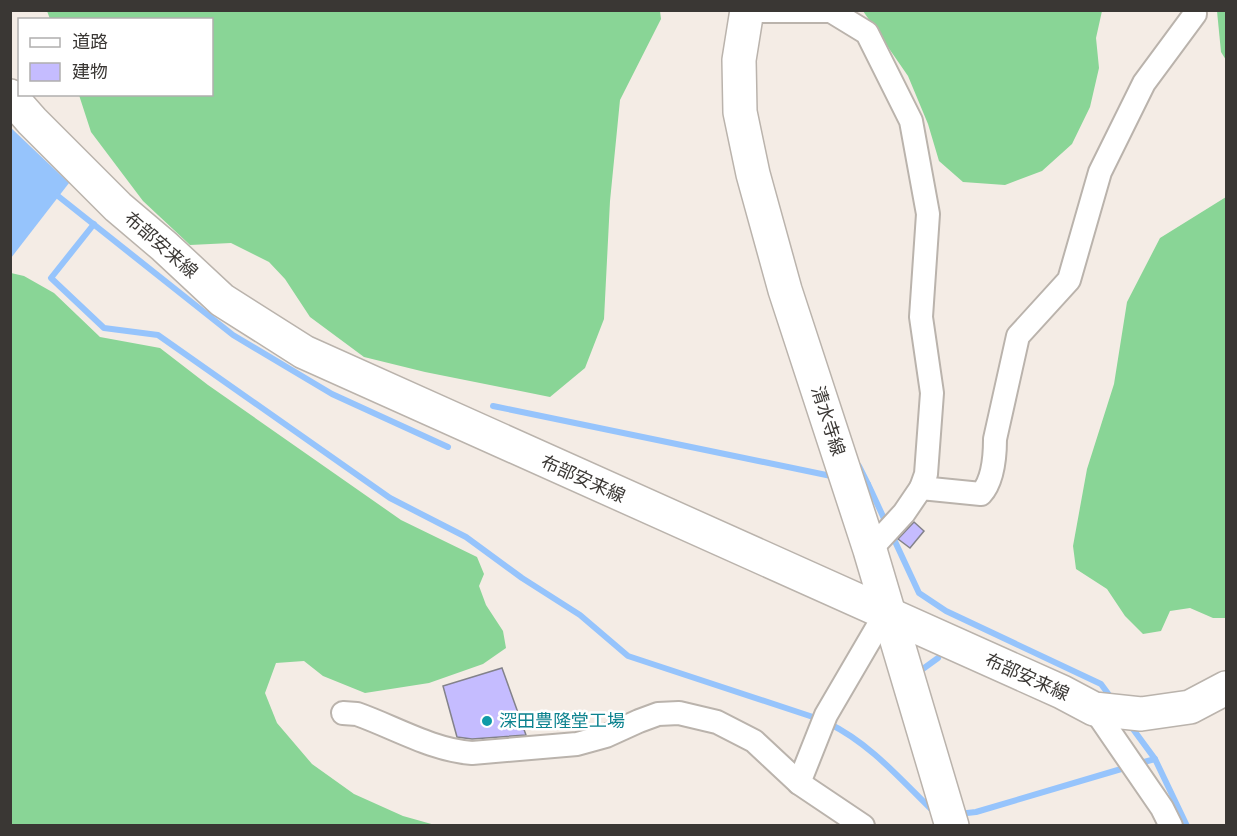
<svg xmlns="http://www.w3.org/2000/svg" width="1237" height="836" font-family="'Crimson Pro','Noto Sans JP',serif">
<rect width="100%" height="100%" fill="#f4ece5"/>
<g fill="#89d596">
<path d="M 47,11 L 660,11 L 661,19 L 620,100 L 610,201 L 604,319 L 585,368 L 550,397 L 425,372 L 364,357 L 310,317 L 285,279 L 269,262 L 231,243 L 190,245 L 143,201 L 91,132 L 79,95 L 212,94 L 212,20 L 50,19 Z"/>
<path d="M 863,11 L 1102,11 L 1096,38 L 1099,68 L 1090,107 L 1072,144 L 1042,171 L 1005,185 L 963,182 L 939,161 L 928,124 L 908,76 Z"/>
<path d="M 1217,11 L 1226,11 L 1226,60 L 1221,52 Z"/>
<path d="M 1226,197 L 1226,618 L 1213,618 L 1190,608 L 1170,611 L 1161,631 L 1143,634 L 1125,616 L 1107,589 L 1076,569 L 1073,546 L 1087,469 L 1114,384 L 1127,302 L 1160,238 Z"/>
<path d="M 11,273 L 24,276 L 54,293 L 100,337 L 160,348 L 208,385 L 401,520 L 477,557 L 484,574 L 479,586 L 486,605 L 503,631 L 506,648 L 483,664 L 429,683 L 365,693 L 323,676 L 304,661 L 276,663 L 265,693 L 277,723 L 312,764 L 354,794 L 403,816 L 435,825 L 11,825 Z"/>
</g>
<path fill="#96c4fc" d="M 10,127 L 69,183 L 11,258 L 10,258 Z"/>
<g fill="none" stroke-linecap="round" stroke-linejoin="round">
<g stroke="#96c4fc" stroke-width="6">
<path d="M 58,196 L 233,335 L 332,394 L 448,447"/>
<path d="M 94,224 L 51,278 L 104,328 L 158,335 L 390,498 L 466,537 L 522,578 L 580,615 L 628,656 L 819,719"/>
<path d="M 493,406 L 836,477"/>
<path d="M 859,466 L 868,484"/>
<path d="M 858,482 L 868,484 L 887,525"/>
<path d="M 892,535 L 919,593 L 946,611 L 1101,684 L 1112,699"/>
<path d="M 921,675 L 920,671 L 938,658"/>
<path d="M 828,723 C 871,744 901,780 935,813"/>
<path d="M 1130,725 L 1155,759 L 1187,826"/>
<path d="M 1137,764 L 1155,759"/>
<path d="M 958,814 L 976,812 L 1128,767"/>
</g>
</g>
<g fill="#c5bcff" stroke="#83828a" stroke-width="1.5">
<path d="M 914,522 L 924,531 L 910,548 L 898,539 Z"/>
<path d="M 502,668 L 526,735 L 472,739 L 457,737 L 443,686 Z"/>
</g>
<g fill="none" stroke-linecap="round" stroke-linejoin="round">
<defs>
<g id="street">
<path d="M 747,11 L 831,11 L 867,33 L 911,121 L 928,214 L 921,317 L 932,393 L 926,474 L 921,488"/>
<path d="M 870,550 L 904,513 L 921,488 L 981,494 C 993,481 995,456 995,439 L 1018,336 L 1069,280 L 1100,172 L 1144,83 L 1195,14"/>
<path d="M 1094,709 L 1162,808 L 1171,826"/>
<path d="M 343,713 L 357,714 C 394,727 432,750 472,753 L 577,744 L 606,736 L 639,721 L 658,714 L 679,713 L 717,722 L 754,741 L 799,783 L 863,826"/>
<path d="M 799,783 L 826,715 L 878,626 L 889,616"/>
</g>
<g id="secondary">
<path d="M 747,10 L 739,60 L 740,112 L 753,174 L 785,290 L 870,550 L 952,826"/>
<path d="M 10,96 L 32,121 L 118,207 L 164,246 L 222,300 L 304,352 L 1062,692 L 1094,709 L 1141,714 L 1190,707 L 1226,688"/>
</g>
</defs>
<use href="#street" stroke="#bab3ac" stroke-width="26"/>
<use href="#secondary" stroke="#bab3ac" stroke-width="36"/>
<use href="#street" stroke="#fff" stroke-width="22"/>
<use href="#secondary" stroke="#fff" stroke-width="33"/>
</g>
<circle fill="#0f9aa8" stroke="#fff" stroke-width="2" cx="487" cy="721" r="6"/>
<g text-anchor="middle" stroke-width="5" stroke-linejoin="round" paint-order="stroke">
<g font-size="18" fill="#3a3734" stroke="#fff">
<text transform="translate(161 245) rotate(41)" y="6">布部安来線</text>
<text transform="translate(828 421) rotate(72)" y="6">清水寺線</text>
<text transform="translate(583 479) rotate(24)" y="6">布部安来線</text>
<text transform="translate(1027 677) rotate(24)" y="6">布部安来線</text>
</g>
<g font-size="18" fill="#0d838f" stroke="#fff" text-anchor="start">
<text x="499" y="727">深田豊隆堂工場</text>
</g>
</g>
<rect width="1237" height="836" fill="none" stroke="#3a3734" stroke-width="24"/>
<rect x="18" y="18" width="195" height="78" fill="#ffffff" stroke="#b0afae" stroke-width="1.5"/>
<rect x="30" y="38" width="30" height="9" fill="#ffffff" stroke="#b0afae" stroke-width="1.5"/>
<text x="72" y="48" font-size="18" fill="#3a3734">道路</text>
<rect x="30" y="63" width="30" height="18" fill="#c5bcff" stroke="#b0afae" stroke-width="1.5"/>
<text x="72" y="78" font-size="18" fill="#3a3734">建物</text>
</svg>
